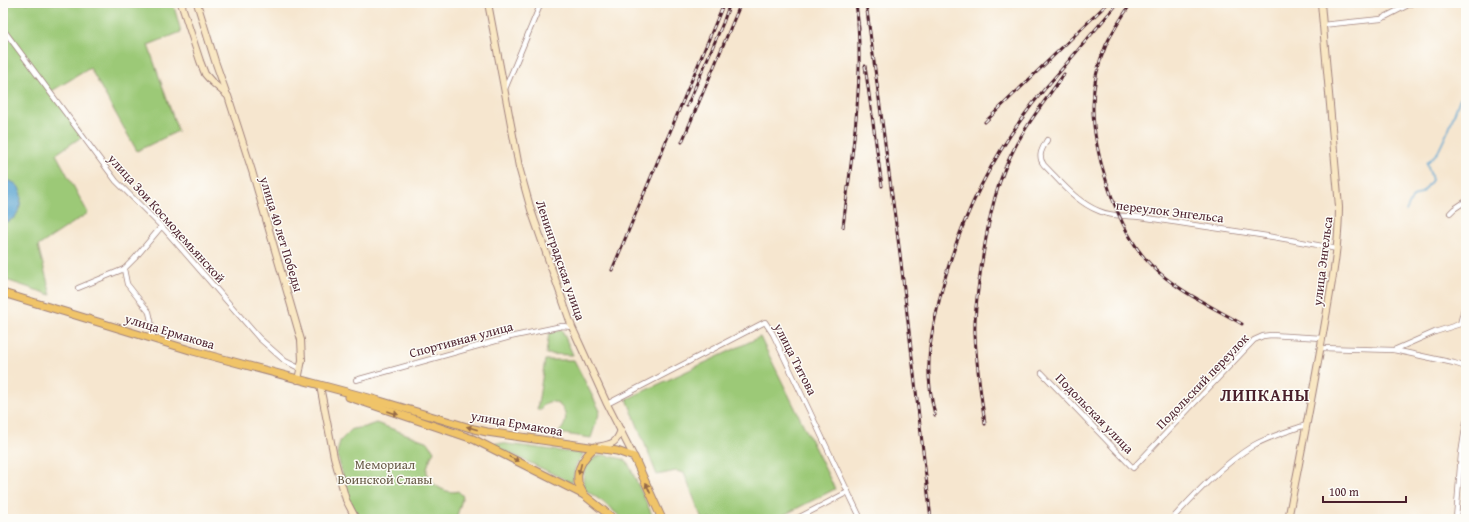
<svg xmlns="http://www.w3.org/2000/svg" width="1469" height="522" font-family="'Gentium Book Plus',serif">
<rect width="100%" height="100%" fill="#fdfcf7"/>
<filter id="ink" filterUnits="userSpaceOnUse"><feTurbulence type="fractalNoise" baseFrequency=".025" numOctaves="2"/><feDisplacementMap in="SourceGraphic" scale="8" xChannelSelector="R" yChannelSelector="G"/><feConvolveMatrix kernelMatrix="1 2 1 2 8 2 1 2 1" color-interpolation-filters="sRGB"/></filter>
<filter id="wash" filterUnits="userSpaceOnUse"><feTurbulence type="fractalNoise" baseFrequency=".012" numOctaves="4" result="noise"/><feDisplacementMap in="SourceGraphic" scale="16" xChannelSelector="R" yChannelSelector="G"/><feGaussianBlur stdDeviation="0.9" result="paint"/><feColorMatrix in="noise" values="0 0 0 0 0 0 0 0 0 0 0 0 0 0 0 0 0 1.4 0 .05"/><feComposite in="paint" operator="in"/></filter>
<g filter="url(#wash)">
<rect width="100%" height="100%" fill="#f6e6cf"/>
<g fill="#9cc977" stroke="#737451">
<path d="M 3,3 L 173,3 L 181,32 L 148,45 L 178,131 L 137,151 L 90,68 L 50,92 L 83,136 L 56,154 L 88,213 L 38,246 L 51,295 L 3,279 L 3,46 L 11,39 L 3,29 Z"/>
<path d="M 562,330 L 573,355 L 546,354 L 549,333 Z"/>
<path d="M 760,337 L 835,489 L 776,519 L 702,519 L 684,473 L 676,471 L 657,475 L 627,399 Z"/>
<path d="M 545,360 L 574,360 L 600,411 L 591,438 L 558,433 C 579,415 551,388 540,410 L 537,410 Z"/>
<path d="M 376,423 L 428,442 L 434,451 C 431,457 426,467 427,473 C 430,485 448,495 458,491 L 463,496 L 456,519 L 360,519 L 349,501 L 337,453 L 340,441 L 352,429 L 365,427 Z"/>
<path d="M 495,443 L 500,443 L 583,454 L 583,455 L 576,465 L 572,483 L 499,448 L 494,445 Z"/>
<path d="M 604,455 L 623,459 L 628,463 L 654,519 L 623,519 L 603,502 L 584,489 C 581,474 586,457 604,455 Z"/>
</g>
<path fill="#5aa4d1" stroke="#52627e" d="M 3,177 C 7,181 13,181 17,185 C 24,191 21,211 14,218 C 11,220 6,222 3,224 Z"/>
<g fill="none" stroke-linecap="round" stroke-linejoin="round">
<path stroke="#5aa4d1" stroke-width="1.5" d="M 1406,211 L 1412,198 L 1423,192 L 1432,180 L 1427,163 L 1438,152 L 1448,131 L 1460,98 L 1466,94"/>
</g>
</g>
<g filter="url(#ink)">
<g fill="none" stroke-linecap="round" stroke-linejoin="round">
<defs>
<g id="street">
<path d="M 1322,25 L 1381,19 L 1412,3"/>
<path d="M 3,29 L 116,181 L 166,231 L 259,338 L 285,361 L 301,369"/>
<path d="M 505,89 L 541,3"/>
<path d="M 1047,140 C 1042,149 1037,156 1044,165 C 1061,182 1076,202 1099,211 C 1114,218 1132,215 1147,218 C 1211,228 1274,235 1337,249"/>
<path d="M 1450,213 L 1454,209 L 1466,201"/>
<path d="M 124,269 L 127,284 L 149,312 L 151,321 L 153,339"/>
<path d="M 78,288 L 124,269 L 135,258 L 161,227"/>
<path d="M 1321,348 L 1394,350 L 1454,363 L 1466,367"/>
<path d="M 1394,350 L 1435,332 L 1460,324 L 1466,301"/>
<path d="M 1042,373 L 1133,468 L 1254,340 L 1263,336 L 1271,335 L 1322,338"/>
<path d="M 356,380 L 510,337 L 562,326 L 572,327"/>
<path d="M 607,404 L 765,322 L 773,334 L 848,492 L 796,519"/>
<path d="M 848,492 L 861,519"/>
<path d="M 1289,517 L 1310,519"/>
<path d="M 1172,519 C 1197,492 1223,464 1254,445 C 1270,436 1289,431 1306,425"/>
<path d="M 1456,519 L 1461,454 L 1466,422"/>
</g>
<g id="secondary">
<path d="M 181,3 L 200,61 L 205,74 L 212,82 L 228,96 L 252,171 L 301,340 L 302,360 L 298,380"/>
<path d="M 197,3 L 215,61 L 227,95"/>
<path d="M 488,3 L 519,167 L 531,210 L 572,327 L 607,404 L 634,457"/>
<path d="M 320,386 L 334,457 L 346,500 L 356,519"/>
<path d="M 597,447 C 612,444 616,444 621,430"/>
<path d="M 1288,519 C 1301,455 1313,392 1324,328 C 1331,288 1339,248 1339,207 L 1321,3"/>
</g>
<g id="primary">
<path d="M 3,293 L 193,351 L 380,401 L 474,429 L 487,432 L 617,451 L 634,457 L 662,519"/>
<path d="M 349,397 L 473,439 L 584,495 L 614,519"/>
<path d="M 584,495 C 582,491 579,486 578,482 C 576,469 585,456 595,447"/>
</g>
</defs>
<use href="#street" stroke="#a0827d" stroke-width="6"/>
<use href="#secondary" stroke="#a0827d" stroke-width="8"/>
<use href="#primary" stroke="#a0827d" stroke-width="9"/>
<use href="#street" stroke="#fff" stroke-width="4.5"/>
<use href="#secondary" stroke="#f9e7c3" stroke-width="6"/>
<use href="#primary" stroke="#f0c469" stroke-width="7"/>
<defs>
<g id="rail">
<path d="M 856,3 L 859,29"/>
<path d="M 866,3 L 900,254 L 931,519"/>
<path d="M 1131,3 C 1123,16 1113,30 1106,45 C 1084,94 1093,143 1110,192 C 1119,218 1131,245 1151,265 C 1177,291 1211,306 1242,324"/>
<path d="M 865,66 L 882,186"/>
<path d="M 687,106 L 723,23 L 730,3"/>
<path d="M 985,122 L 1108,3"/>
<path d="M 682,142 L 741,3"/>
<path d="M 843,227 C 851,160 863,92 858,23"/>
<path d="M 612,270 L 724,3"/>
<path d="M 935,415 C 931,398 928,381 929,363 C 929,346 933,327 937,310 C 953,237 984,169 1028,110 C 1040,93 1054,79 1067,63 C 1084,43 1101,23 1118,3"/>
<path d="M 985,424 C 981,394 976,364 975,334 C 974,312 978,290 981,268 C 987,230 993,192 1010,157 C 1024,127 1045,101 1064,74"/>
</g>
</defs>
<use href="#rail" stroke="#4a1f2b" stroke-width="3"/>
<use href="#rail" stroke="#fdfcf7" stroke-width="1.5" stroke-dasharray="4.5" stroke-linecap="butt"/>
</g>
<defs><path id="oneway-solid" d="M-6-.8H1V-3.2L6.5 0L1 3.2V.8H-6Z"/></defs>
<g fill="#956947">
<use href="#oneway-solid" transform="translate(393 413) rotate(19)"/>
<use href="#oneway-solid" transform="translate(472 428) rotate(-164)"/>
<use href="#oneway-solid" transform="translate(514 459) rotate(26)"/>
<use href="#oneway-solid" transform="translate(580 469) rotate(104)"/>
<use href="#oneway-solid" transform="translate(648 488) rotate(-114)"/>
</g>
</g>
<g text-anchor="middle" stroke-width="3" stroke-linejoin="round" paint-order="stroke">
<g font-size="13" fill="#4a1f2b" stroke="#fdfcf7">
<text transform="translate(1170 211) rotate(7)" y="5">переулок Энгельса</text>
<text transform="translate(167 218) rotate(48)" y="5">улица Зои Космодемьянской</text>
<text transform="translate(282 234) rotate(73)" y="5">улица 40 лет Победы</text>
<text transform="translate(561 260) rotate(71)" y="5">Ленинградская улица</text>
<text transform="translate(1322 261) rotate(-83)" y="5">улица Энгельса</text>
<text transform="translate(170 331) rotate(17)" y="5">улица Ермакова</text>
<text transform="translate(461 339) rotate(-15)" y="5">Спортивная улица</text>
<text transform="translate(796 359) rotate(63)" y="5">улица Титова</text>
<text transform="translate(1202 381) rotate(-46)" y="5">Подольский переулок</text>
<text transform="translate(1095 413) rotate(46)" y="5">Подольская улица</text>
<text transform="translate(517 423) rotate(10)" y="5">улица Ермакова</text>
</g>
<g font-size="13" fill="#675a46" stroke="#fdfcf7">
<text x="385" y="469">Мемориал<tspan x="385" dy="15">Воинской Славы</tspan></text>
</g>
<g font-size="17" font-weight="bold" letter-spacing="1" fill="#4a1f2b" stroke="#fdfcf7">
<text x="1265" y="401">ЛИПКАНЫ</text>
</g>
</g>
<rect width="1469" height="522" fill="none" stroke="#fdfcf7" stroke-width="16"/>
<path d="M1323 496v6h83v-6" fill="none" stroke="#4a1f2b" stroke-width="2"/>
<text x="1329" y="496" font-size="12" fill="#4a1f2b" stroke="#fdfcf7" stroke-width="3" paint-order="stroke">100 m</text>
</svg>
